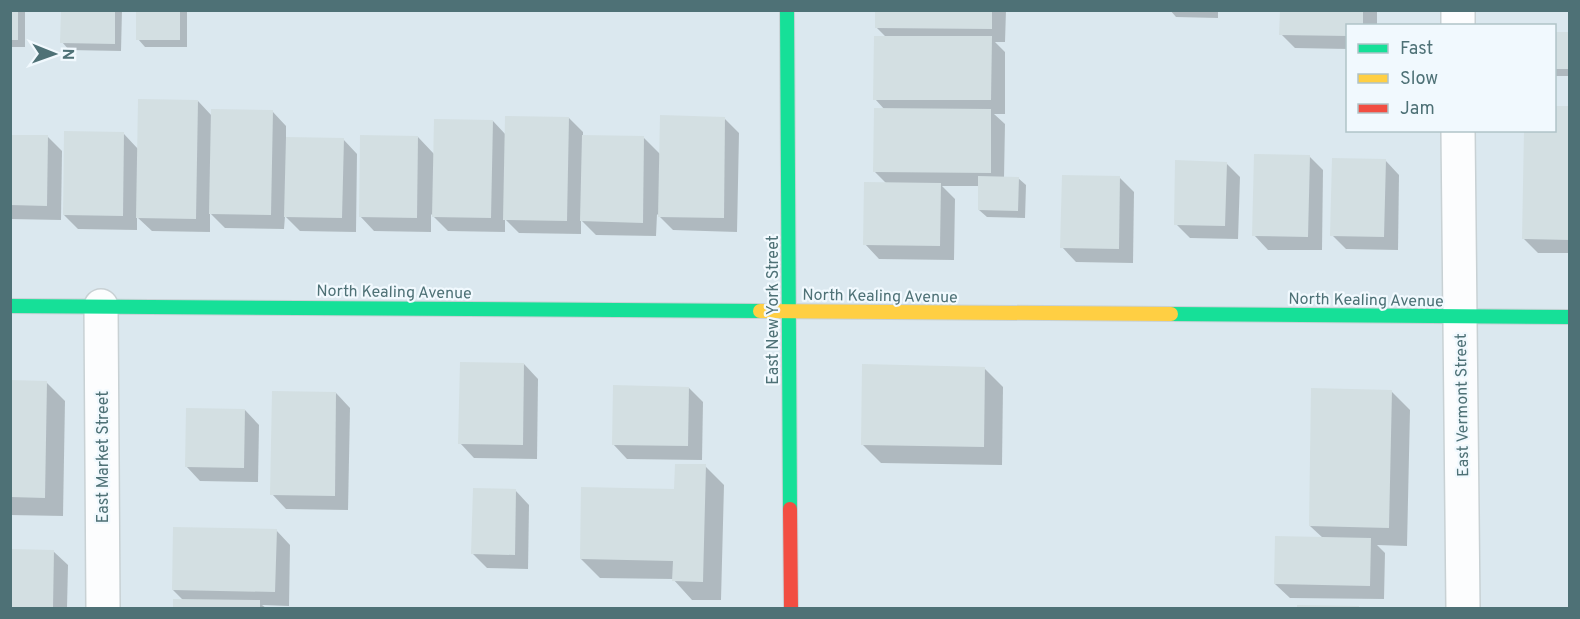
<svg xmlns="http://www.w3.org/2000/svg" width="1580" height="619" font-family="Overpass,sans-serif">
<rect width="100%" height="100%" fill="#eef4f8"/>
<path fill="#dbe8ef" fill-rule="evenodd" d="M 10,11 L 1569,11 L 1569,608 L 11,608 ZM 1348,26 L 1554,26 L 1554,130 L 1348,130 Z"/>
<g fill="#0003">
<rect x="10" y="10" width="15" height="37"/>
<path d="M 62,10 L 122,10 L 121,51 L 69,50 L 62,42 Z"/>
<path d="M 138,10 L 187,10 L 187,47 L 145,47 L 138,39 Z"/>
<path d="M 876,10 L 1006,10 L 1005,42 L 995,42 L 1005,52 L 1005,114 L 994,114 L 1005,124 L 1004,178 L 1018,178 L 1026,185 L 1025,218 L 987,217 L 979,210 L 979,186 L 942,186 L 955,199 L 954,260 L 879,259 L 865,244 L 887,184 L 875,172 L 885,110 L 875,99 L 886,37 L 876,27 Z"/>
<path d="M 1170,10 L 1218,10 L 1218,18 L 1176,17 Z"/>
<path d="M 1281,10 L 1377,10 L 1377,26 L 1348,26 L 1348,49 L 1295,48 L 1281,34 Z"/>
<path d="M 1554,33 L 1570,34 L 1570,76 L 1554,76 Z"/>
<path d="M 198,101 L 212,116 L 272,111 L 286,126 L 286,138 L 343,139 L 357,154 L 356,232 L 300,231 L 285,216 L 284,229 L 225,228 L 210,213 L 210,232 L 152,231 L 137,217 L 137,230 L 78,229 L 64,215 L 124,134 L 138,149 Z"/>
<path d="M 1570,108 L 1570,253 L 1538,253 L 1523,238 L 1554,130 Z"/>
<path d="M 569,118 L 583,132 L 583,136 L 643,137 L 661,155 L 725,119 L 739,133 L 737,232 L 673,230 L 657,214 L 656,236 L 596,235 L 581,220 L 581,234 L 519,233 L 505,219 L 505,232 L 448,231 L 431,214 L 431,232 L 374,231 L 360,216 L 418,137 L 434,154 L 493,121 L 506,135 Z"/>
<path d="M 10,136 L 48,137 L 62,151 L 61,220 L 10,219 Z"/>
<path d="M 1309,156 L 1323,170 L 1322,250 L 1268,250 L 1254,235 Z"/>
<path d="M 1385,160 L 1399,175 L 1398,250 L 1346,249 L 1332,235 Z"/>
<path d="M 1226,163 L 1240,177 L 1238,239 L 1190,238 L 1176,224 Z"/>
<path d="M 1120,178 L 1134,192 L 1133,263 L 1076,262 L 1062,247 Z"/>
<path d="M 524,364 L 538,379 L 537,459 L 474,458 L 460,443 Z"/>
<path d="M 984,368 L 1003,387 L 1002,465 L 881,463 L 862,444 Z"/>
<path d="M 10,382 L 46,382 L 65,401 L 63,516 L 10,515 Z"/>
<path d="M 689,388 L 703,402 L 702,460 L 627,459 L 613,444 Z"/>
<path d="M 1391,391 L 1410,410 L 1407,546 L 1377,545 L 1385,553 L 1384,599 L 1290,598 L 1275,584 L 1323,538 L 1310,526 Z"/>
<path d="M 336,393 L 350,408 L 348,510 L 286,509 L 272,494 Z"/>
<path d="M 245,410 L 259,425 L 258,482 L 200,481 L 186,466 Z"/>
<path d="M 705,466 L 724,485 L 721,600 L 692,600 L 673,579 L 600,578 L 581,559 Z"/>
<path d="M 515,490 L 529,505 L 528,569 L 487,568 L 473,554 Z"/>
<path d="M 276,530 L 290,545 L 289,606 L 262,605 L 266,608 L 174,608 L 175,600 L 184,601 L 173,590 Z"/>
<path d="M 10,550 L 53,551 L 68,565 L 67,608 L 10,608 Z"/>
<path d="M 1298,607 L 1387,608 L 1298,608 Z"/>
</g>
<g fill="#d3dfe2">
<rect x="10" y="10" width="8" height="30"/>
<path d="M 61,10 L 115,10 L 115,44 L 60,43 Z"/>
<rect x="136" y="10" width="44" height="30"/>
<path d="M 875,10 L 992,10 L 992,29 L 875,28 Z"/>
<path d="M 1280,10 L 1363,10 L 1363,26 L 1348,26 L 1348,36 L 1279,35 Z"/>
<rect x="1554" y="32" width="16" height="37"/>
<path d="M 874,36 L 992,36 L 991,100 L 873,100 Z"/>
<path d="M 138,99 L 198,100 L 196,219 L 136,218 Z"/>
<path d="M 1554,106 L 1570,106 L 1570,240 L 1522,239 L 1524,130 L 1554,130 Z"/>
<path d="M 874,108 L 991,109 L 991,173 L 873,172 Z"/>
<path d="M 211,109 L 273,110 L 271,215 L 209,214 Z"/>
<path d="M 660,115 L 725,117 L 724,218 L 658,217 Z"/>
<path d="M 505,116 L 569,117 L 567,221 L 503,220 Z"/>
<path d="M 434,119 L 493,120 L 491,218 L 432,217 Z"/>
<path d="M 64,131 L 124,132 L 123,216 L 63,215 Z"/>
<path d="M 10,135 L 48,135 L 47,206 L 10,205 Z"/>
<path d="M 360,135 L 418,136 L 417,218 L 359,217 Z"/>
<path d="M 582,135 L 644,136 L 643,223 L 580,221 Z"/>
<path d="M 286,137 L 344,138 L 342,218 L 284,217 Z"/>
<path d="M 1254,154 L 1310,155 L 1308,237 L 1252,236 Z"/>
<path d="M 1332,158 L 1386,159 L 1384,237 L 1330,236 Z"/>
<path d="M 1175,160 L 1227,162 L 1225,226 L 1174,225 Z"/>
<path d="M 1062,175 L 1120,176 L 1119,249 L 1060,248 Z"/>
<path d="M 978,176 L 1019,177 L 1018,211 L 978,210 Z"/>
<path d="M 864,182 L 941,183 L 940,246 L 863,245 Z"/>
<path d="M 460,362 L 524,363 L 523,445 L 458,444 Z"/>
<path d="M 862,364 L 985,367 L 984,447 L 861,445 Z"/>
<path d="M 10,380 L 47,381 L 45,498 L 10,497 Z"/>
<path d="M 613,385 L 689,387 L 688,446 L 612,445 Z"/>
<path d="M 1311,388 L 1392,390 L 1389,528 L 1309,526 Z"/>
<path d="M 272,391 L 336,392 L 335,496 L 270,495 Z"/>
<path d="M 186,408 L 245,409 L 244,468 L 185,467 Z"/>
<path d="M 675,464 L 706,464 L 703,582 L 672,581 L 673,561 L 580,559 L 581,487 L 674,489 Z"/>
<path d="M 473,488 L 516,489 L 515,555 L 471,554 Z"/>
<path d="M 173,527 L 277,529 L 275,592 L 172,590 Z"/>
<path d="M 1275,536 L 1371,538 L 1370,586 L 1274,584 Z"/>
<path d="M 10,549 L 54,550 L 53,608 L 10,608 Z"/>
<path d="M 173,599 L 260,600 L 260,608 L 173,608 Z"/>
<path d="M 1297,605 L 1359,606 L 1359,608 L 1297,608 Z"/>
</g>
<g fill="none" stroke-linecap="round" stroke-linejoin="round">
<defs>
<g id="street">
<path d="M 1458,10 L 1458,26"/>
<path d="M 1458,130 L 1463,608"/>
<path d="M 101,306 L 103,608"/>
</g>
<g id="fast">
<path d="M 787,10 L 790,509"/>
<path d="M 10,306 L 760,311"/>
<path d="M 1171,314 L 1570,317"/>
</g>
<path id="slow" d="M 760,311 L 1171,314"/>
<path id="jam" d="M 790,509 L 791,608"/>
</defs>
<use href="#street" stroke="#c8d1d4" stroke-width="36"/>
<use href="#fast" stroke="#c8d1d5" stroke-width="16"/>
<use href="#slow" stroke="#c8d1d5" stroke-width="16"/>
<use href="#jam" stroke="#c8d1d5" stroke-width="16"/>
<use href="#street" stroke="#fcfdfe" stroke-width="33"/>
<use href="#fast" stroke="#16e098" stroke-width="14"/>
<use href="#slow" stroke="#ffcf43" stroke-width="14"/>
<use href="#jam" stroke="#f24e42" stroke-width="14"/>
</g>
<g text-anchor="middle" stroke-width="4.5" stroke-linejoin="round" paint-order="stroke">
<g font-size="16" fill="#4e7176" stroke="#f1f9fe">
<text transform="translate(394 291) rotate(1)" y="6">North Kealing Avenue</text>
<text transform="translate(880 295) rotate(1)" y="6">North Kealing Avenue</text>
<text transform="translate(1366 299) rotate(1)" y="6">North Kealing Avenue</text>
<text transform="translate(772 310) rotate(-90)" y="6">East New York Street</text>
<text transform="translate(1461 405) rotate(-91)" y="6">East Vermont Street</text>
<text transform="translate(102 457) rotate(-90)" y="6">East Market Street</text>
</g>
</g>
<rect width="1580" height="619" fill="none" stroke="#4e7176" stroke-width="24"/>
<rect x="1346" y="24" width="210" height="108" fill="#f1f9fe" stroke="#b0c3c8" stroke-width="1.5"/>
<rect x="1358" y="44" width="30" height="9" fill="#16e098" stroke="#b0c3c8" stroke-width="1.5"/>
<text x="1400" y="54" font-size="18" fill="#4e7176">Fast</text>
<rect x="1358" y="74" width="30" height="9" fill="#ffcf43" stroke="#b0c3c8" stroke-width="1.5"/>
<text x="1400" y="84" font-size="18" fill="#4e7176">Slow</text>
<rect x="1358" y="104" width="30" height="9" fill="#f24e42" stroke="#b0c3c8" stroke-width="1.5"/>
<text x="1400" y="114" font-size="18" fill="#4e7176">Jam</text>
<g transform="translate(54 54) rotate(91)" stroke="#f1f9fe" stroke-width="4.5" paint-order="stroke">
<path d="M0-4.5L10 22L0 15L-10 22Z" fill="#4e7176"/>
<text y="-9" font-size="16" font-weight="bold" text-anchor="middle" fill="#4e7176">N</text>
</g>
</svg>
